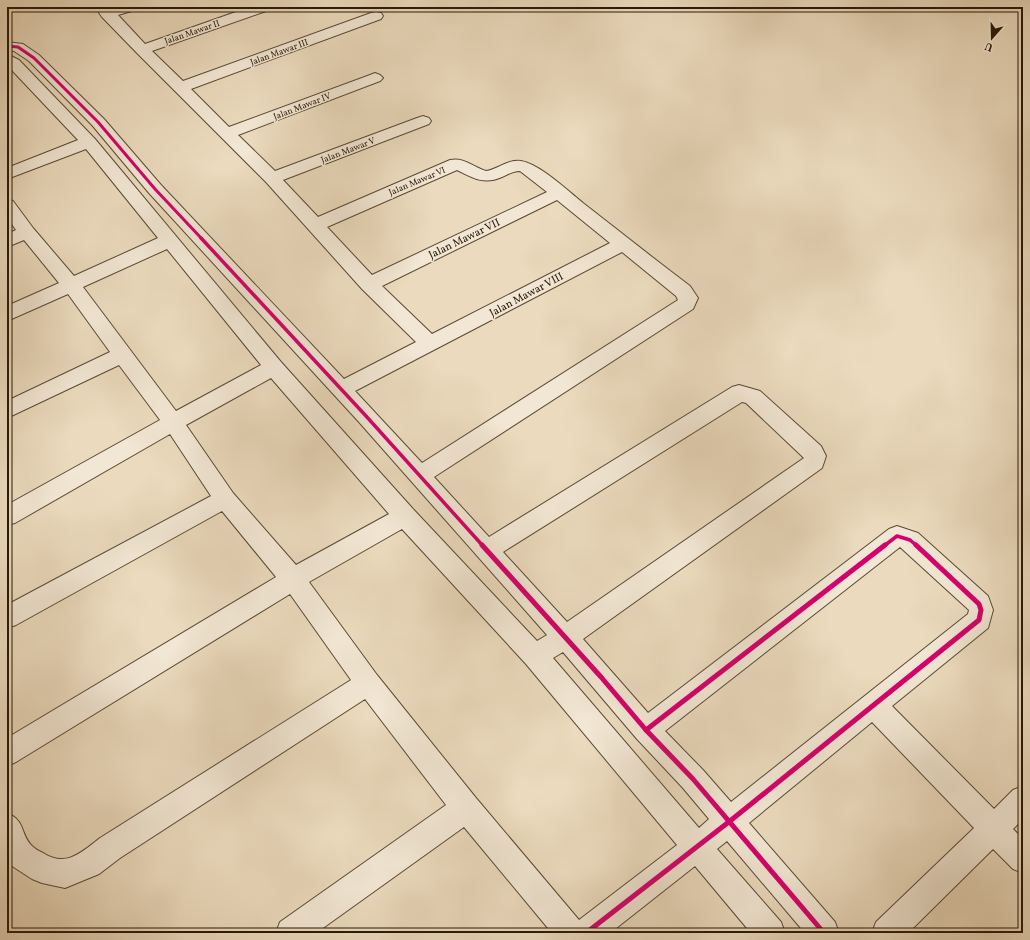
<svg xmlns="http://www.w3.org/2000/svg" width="1030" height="940" font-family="Vollkorn,serif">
<rect width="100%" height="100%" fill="#ebdabd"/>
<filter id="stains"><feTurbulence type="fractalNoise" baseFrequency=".005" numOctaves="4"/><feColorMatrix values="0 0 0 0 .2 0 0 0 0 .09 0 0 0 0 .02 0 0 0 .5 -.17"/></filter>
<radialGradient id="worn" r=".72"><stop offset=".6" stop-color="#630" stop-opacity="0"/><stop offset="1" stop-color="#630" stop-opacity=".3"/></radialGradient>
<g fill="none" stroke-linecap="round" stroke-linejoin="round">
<defs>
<path id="street" d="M 95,7 L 111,8 L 137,7 L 135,10 L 118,15 L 145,44 L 250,7 L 271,7 L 269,10 L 152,51 L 183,81 L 371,13 L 376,12 L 381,13 L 383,16 L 381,19 L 191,89 L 229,127 L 370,75 L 375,73 L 380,75 L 383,78 L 380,81 L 238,135 L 275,171 L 417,118 L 423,116 L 429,118 L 431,121 L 429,124 L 283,180 L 318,217 L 450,160 C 464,157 473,167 486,171 C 498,169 508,159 521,161 C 540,164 568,191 583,203 C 619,231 654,259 690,286 L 698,298 L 693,309 L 434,477 L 489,537 L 732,387 L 739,385 L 760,391 L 821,446 L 826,456 L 822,468 L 583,639 L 648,713 L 889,529 L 897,526 L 918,533 L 988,596 L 993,610 L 988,628 L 892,706 L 994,809 L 1013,790 L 1023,786 L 1023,819 L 1013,829 L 1023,839 L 1023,873 L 1013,869 L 993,849 L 908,933 L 872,933 L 876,922 L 974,828 L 872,722 L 749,823 L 835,922 L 839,933 L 805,933 L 727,841 L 717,849 L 781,922 L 785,933 L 751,933 L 695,866 L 610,933 L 552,933 L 464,827 L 316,933 L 276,933 L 280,922 L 446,805 L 365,699 L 120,858 L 99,874 L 65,888 L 42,883 L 32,879 L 12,866 L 7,856 L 7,813 C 26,821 20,834 32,846 C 35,849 39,851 43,853 C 66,868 82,852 100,838 L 351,680 L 290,594 L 16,762 L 7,766 L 7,738 L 276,577 L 222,511 L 16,625 L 7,628 L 7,605 L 211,496 L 170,434 L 15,523 L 7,525 L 7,505 L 160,420 L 119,365 L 7,418 L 7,401 L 110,352 L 68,294 L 7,321 L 7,306 L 59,283 L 24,240 L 7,247 L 7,234 L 16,230 L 7,217 L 7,199 L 13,201 L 33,228 L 74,276 L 158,238 L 86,149 L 7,179 L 7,168 L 78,140 L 7,65 L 7,54 L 19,60 L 95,139 L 281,362 L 413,509 L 537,641 L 547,635 L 359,422 L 149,193 L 92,125 L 29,61 L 14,51 L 7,50 L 7,42 L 23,44 L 39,55 L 104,119 L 161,185 L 344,379 L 416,342 L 362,289 L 266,182 L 137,53 L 102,17 ZM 457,170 C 473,178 484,185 502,177 C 509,174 513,171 520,171 L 547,192 L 372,275 L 327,227 ZM 557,200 L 610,243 L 432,334 L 382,286 ZM 167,249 L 261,365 L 176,411 L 83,287 ZM 622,252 L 676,296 L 678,300 L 422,463 L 355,391 ZM 271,378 L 389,514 L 296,565 L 233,493 L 186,425 ZM 742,402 L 746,403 L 804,458 L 567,622 L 503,552 ZM 402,529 L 526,664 L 677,845 L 579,920 L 476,798 L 377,675 L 309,582 ZM 900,547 L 969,610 L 968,614 L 731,802 L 703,770 L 665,731 ZM 563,652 L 637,739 L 683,788 L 709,819 L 699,828 L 553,658 Z"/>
</defs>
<use href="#street" stroke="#584935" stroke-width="2"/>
<use href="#street" fill="#f2e7d4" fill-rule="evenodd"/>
<defs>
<path id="cycleway-far2" d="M 7,46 L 18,47 L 34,58 L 98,122 L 155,189 L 202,239"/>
<g id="cycleway-far1">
<path d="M 201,238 L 366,416 L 483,546"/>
<path d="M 884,546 L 897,536 L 910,540 L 917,546"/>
</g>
<g id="cycleway">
<path d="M 482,545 L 601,677 L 646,730 L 693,779 L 824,933"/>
<path d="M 646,730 L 885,545"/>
<path d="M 586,933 L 730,821 L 979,620 L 981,610 L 979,604 L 916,545"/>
</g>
</defs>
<use href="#cycleway-far2" stroke="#f2e7d4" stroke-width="5"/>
<use href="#cycleway-far1" stroke="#f2e7d4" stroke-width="6"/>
<use href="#cycleway" stroke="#f2e7d4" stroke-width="8"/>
<use href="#cycleway-far2" stroke="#d6006c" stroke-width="3"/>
<use href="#cycleway-far1" stroke="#d6006c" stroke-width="3.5"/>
<use href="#cycleway" stroke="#d6006c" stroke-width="5"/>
</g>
<g text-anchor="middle" stroke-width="3" stroke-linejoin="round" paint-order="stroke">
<g font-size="9" fill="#271908" stroke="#f2e7d4">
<text transform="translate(192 32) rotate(-19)" y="3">Jalan Mawar II</text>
<text transform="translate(279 52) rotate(-20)" y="3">Jalan Mawar III</text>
<text transform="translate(302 106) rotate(-21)" y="3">Jalan Mawar IV</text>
<text transform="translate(348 150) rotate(-21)" y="3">Jalan Mawar V</text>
<text transform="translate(417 181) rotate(-23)" y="3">Jalan Mawar VI</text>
</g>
<g font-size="11" fill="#271908" stroke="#f2e7d4">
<text transform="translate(464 238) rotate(-26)" y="4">Jalan Mawar VII</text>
<text transform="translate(526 294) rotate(-28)" y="4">Jalan Mawar VIII</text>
</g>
</g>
<rect width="1030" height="940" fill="none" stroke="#ebdabd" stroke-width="24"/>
<rect x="8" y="8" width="1014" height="924" fill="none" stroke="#271908" stroke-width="2"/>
<rect x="12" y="12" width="1006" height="916" fill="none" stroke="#271908"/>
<g transform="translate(992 38) rotate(200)" stroke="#f2e7d4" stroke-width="3" paint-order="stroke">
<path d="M0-3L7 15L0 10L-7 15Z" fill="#271908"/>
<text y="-6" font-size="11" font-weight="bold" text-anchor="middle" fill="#271908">U</text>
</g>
<rect width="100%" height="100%" filter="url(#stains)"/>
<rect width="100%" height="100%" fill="url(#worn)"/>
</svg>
